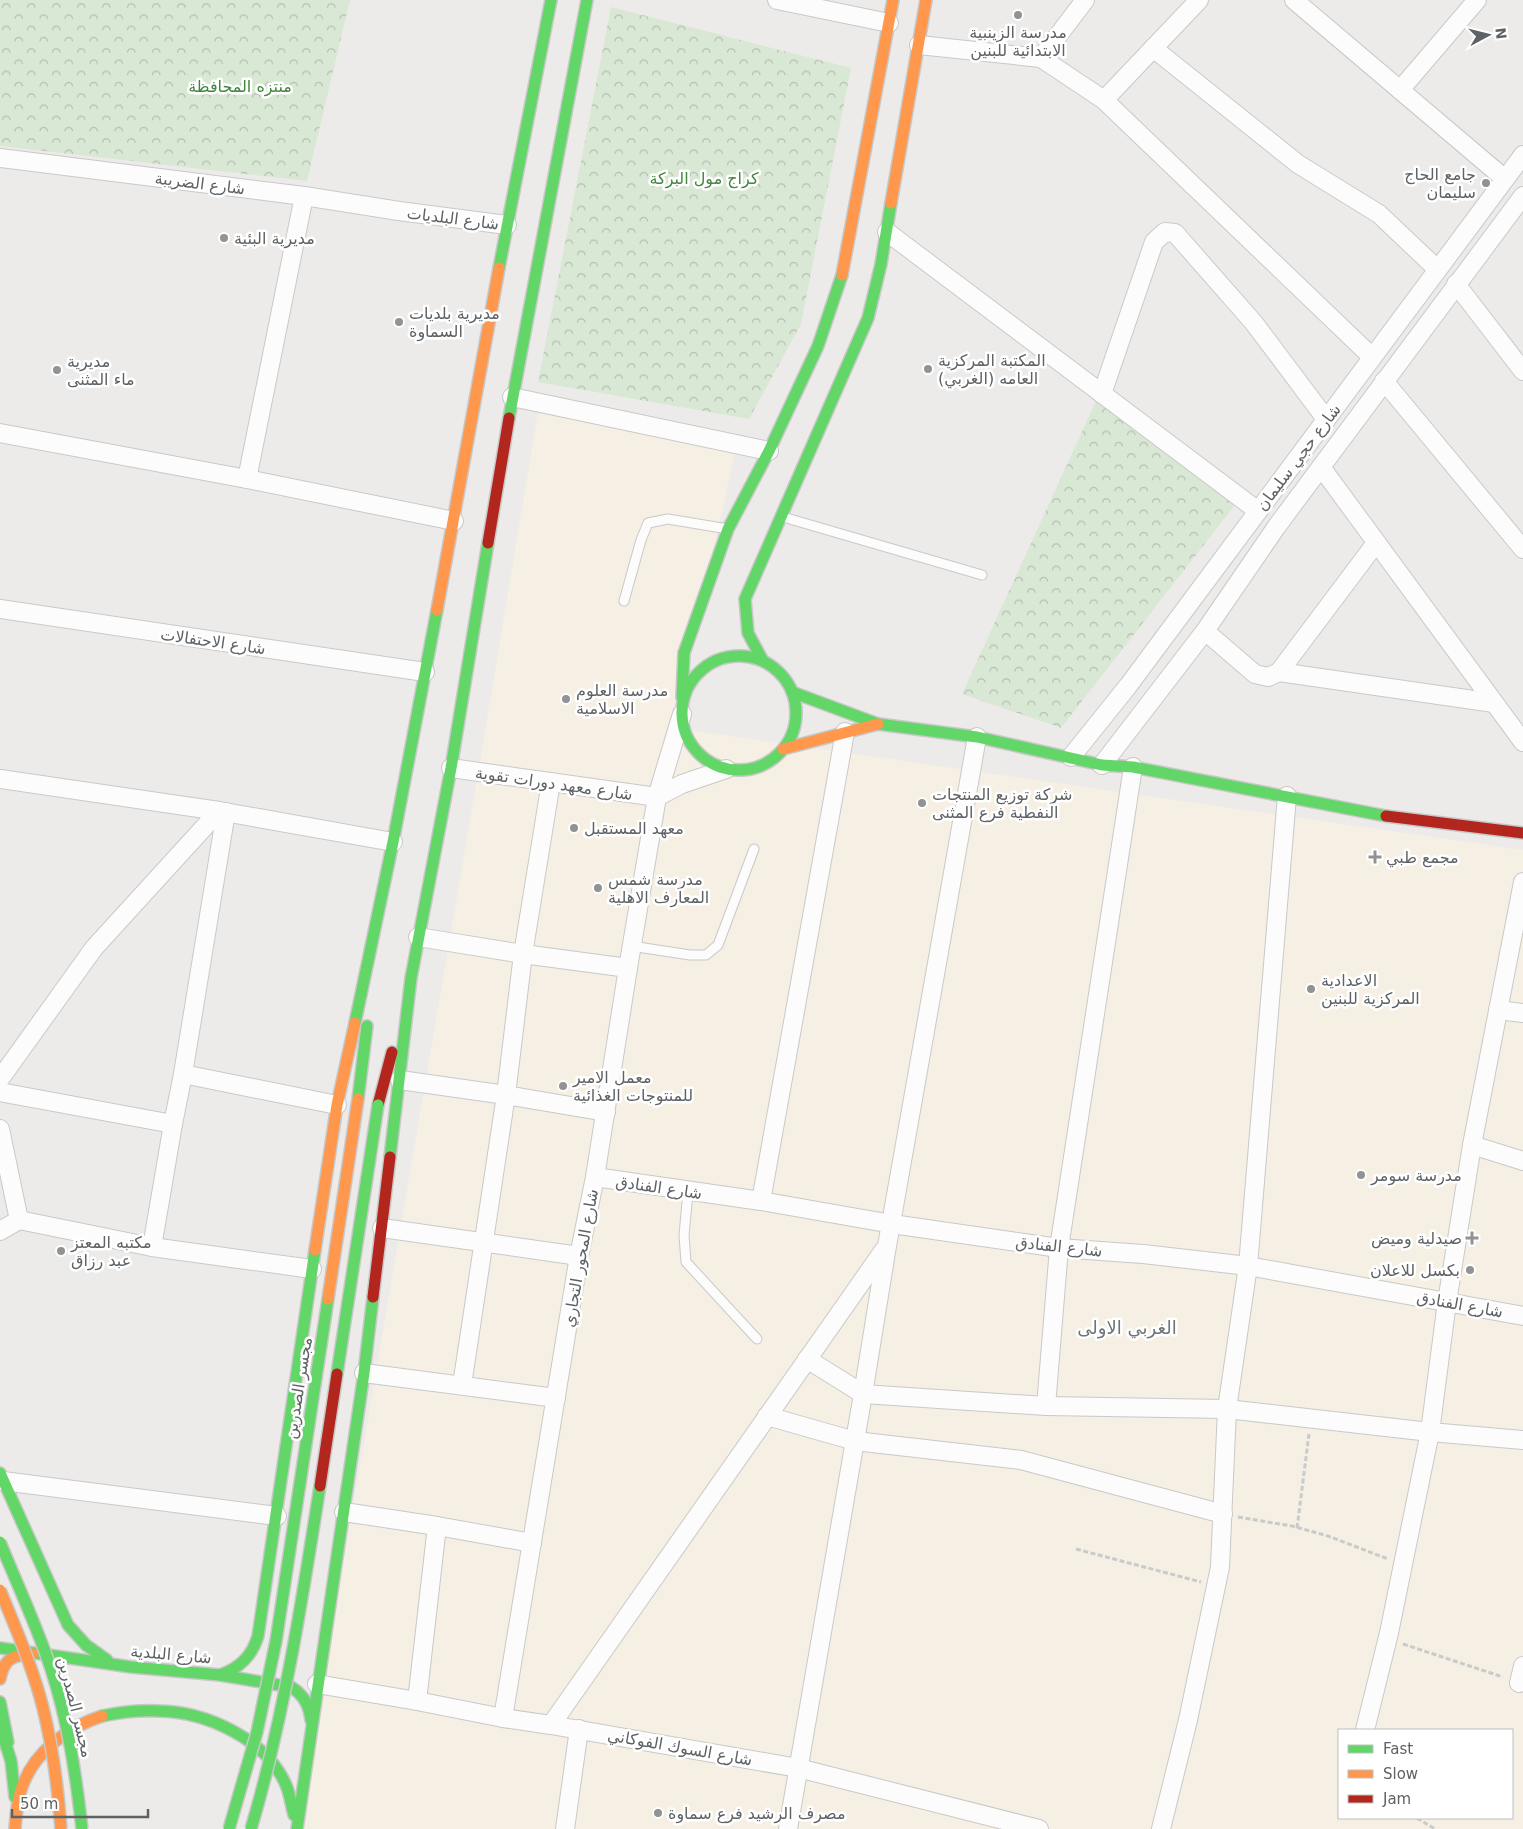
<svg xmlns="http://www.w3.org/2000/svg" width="1523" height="1829" font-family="'DejaVu Sans',Cairo,sans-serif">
<defs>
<pattern id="forest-crowns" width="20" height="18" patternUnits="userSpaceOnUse" patternTransform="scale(1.25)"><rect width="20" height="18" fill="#d9e7d5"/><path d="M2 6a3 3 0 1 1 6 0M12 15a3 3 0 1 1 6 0" fill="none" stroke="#b3bfb0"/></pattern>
</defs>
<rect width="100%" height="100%" fill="#edebe9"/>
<path fill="#f5efe4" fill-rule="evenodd" d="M 538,413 L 736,447 L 675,728 L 1523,850 L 1523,1829 L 298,1829 L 481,756 ZM 1339,1730 L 1512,1730 L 1512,1818 L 1339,1818 Z"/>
<g fill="url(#forest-crowns)">
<path d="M 0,0 L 350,0 L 307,181 L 0,146 Z"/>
<path d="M 611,7 L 851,68 L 801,324 L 749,419 L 538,382 Z"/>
<path d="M 1096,401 L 1235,505 L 1061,728 L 962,694 Z"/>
</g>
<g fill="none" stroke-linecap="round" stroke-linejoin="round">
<defs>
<g id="lane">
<path d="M 783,517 L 982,575"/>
<path d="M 624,601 L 641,540 L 648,523 L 668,519 L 728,529"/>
<path d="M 631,946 L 690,955 L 706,955 L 718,945 L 754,849"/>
<path d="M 688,1192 L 684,1235 L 686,1262 L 757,1339"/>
</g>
<g id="street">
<path d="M 777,0 L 889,23"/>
<path d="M 1294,0 L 1505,179"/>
<path d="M 919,45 L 1041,58 L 1104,100 L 1372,357"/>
<path d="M 1153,48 L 1298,164 L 1379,214 L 1437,269"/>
<path d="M 1041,58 L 1085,0"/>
<path d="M 1400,90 L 1477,0"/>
<path d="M 1104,100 L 1199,0"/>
<path d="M 0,158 L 304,196 L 399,211 L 507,225"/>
<path d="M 887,232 L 1258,511"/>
<path d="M 1456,284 L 1523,371"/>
<path d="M 1384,381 L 1523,549"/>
<path d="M 1102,394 L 1154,242 L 1165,232 L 1175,233 L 1254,323 L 1326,419"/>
<path d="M 512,397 L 769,451"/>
<path d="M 0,433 L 247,479 L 454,521"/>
<path d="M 1321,467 L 1523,742"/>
<path d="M 247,479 L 304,196"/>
<path d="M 0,609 L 425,672"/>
<path d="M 1205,631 L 1255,674 L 1268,677 L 1279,672 L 1376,543"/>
<path d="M 1279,672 L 1494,703"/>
<path d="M 1071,757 L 1128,686 L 1523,155"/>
<path d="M 1102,765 L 1205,631 L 1277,526 L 1523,196"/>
<path d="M 451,768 L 657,797"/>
<path d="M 0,779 L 219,811 L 393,842"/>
<path d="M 657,797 L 682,784 L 726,769"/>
<path d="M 418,937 L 523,954 L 628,968"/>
<path d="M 1498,1010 L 1523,1013"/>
<path d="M 183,1074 L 337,1105"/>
<path d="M 0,1079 L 94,948 L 219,811"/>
<path d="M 400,1080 L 506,1095 L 606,1112"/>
<path d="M 0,1092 L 173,1124"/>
<path d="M 0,1129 L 19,1220"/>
<path d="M 1472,1145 L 1523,1161"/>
<path d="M 595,1177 L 761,1201 L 892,1224 L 1059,1248 L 1143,1254 L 1248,1266 L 1523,1316"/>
<path d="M 761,1201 L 845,732"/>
<path d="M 382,1228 L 579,1256"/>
<path d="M 0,1231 L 19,1220 L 152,1247 L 312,1269"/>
<path d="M 152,1247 L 173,1124 L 183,1074 L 226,812"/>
<path d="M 807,1359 L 863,1394 L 1046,1406 L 1227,1409 L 1430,1432 L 1523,1440"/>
<path d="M 364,1373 L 556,1398"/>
<path d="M 462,1385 L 506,1095 L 523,954 L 551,782"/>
<path d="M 1046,1406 L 1059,1248 L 1133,767"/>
<path d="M 767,1416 L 855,1441 L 1021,1460 L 1223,1514"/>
<path d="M 3,1481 L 277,1516"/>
<path d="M 344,1512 L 437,1526 L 532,1543"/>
<path d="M 1519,1683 L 1523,1666"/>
<path d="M 317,1684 L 417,1701 L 503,1718 L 551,1725 L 798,1768 L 1039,1829"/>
<path d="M 417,1701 L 437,1526"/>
<path d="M 503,1718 L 579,1256 L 595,1177 L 628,968 L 657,797 L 682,714"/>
<path d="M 551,1725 L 884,1250"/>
<path d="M 1365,1730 L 1389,1633 L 1430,1432 L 1447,1302 L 1472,1145 L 1523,882"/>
<path d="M 565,1829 L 579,1729"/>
<path d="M 788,1829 L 863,1394 L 887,1246 L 977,737"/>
<path d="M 1161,1829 L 1188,1720 L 1220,1567 L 1227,1409 L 1248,1266 L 1287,796"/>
</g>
<g id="fast">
<path d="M 499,268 L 551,0"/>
<path d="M 509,418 L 587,0"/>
<circle cx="739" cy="713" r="57"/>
<path d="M 763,661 L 748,633 L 745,599 L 868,318 L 881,264 L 891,203"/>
<path d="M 792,692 L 878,724 L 977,737 L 1102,765 L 1133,767 L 1386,816"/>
<path d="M 682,697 L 684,653 L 728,529 L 769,451 L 818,346 L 842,275"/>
<path d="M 355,1023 L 393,842 L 437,610"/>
<path d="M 358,1099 L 367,1026"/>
<path d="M 390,1157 L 411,978 L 451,768 L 488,543"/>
<path d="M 0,1473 L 68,1625 L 86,1645 L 107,1660"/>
<path d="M 0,1648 L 131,1667 L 220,1675 L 291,1687 C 304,1695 309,1705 311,1720"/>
<path d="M 220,1675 C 240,1668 252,1656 258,1636 L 315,1250"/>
<path d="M 0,1702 L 8,1742"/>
<path d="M 102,1716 C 121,1712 139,1710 159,1711 C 207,1712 266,1739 286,1785 C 290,1794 291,1805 294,1815"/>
<path d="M 0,1726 L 11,1761 L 15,1797"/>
<path d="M 297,1829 L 364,1373 L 373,1297"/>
</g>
<g id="slow">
<path d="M 891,203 L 926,0"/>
<path d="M 842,275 L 893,0"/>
<path d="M 437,610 L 499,268"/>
<path d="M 783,749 L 878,724"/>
<path d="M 315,1250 L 337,1105 L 355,1023"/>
<path d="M 0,1679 C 4,1658 13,1655 33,1654"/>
<path d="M 15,1829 C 16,1815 17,1800 22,1787 C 34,1752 68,1727 102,1716"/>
</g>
<g id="jam">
<path d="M 488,543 L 509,418"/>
<path d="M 1386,816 L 1523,833"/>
<path d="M 378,1105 L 392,1052"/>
<path d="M 373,1297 L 390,1157"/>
</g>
</defs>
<use href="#lane" stroke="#cac9c8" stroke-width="11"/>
<use href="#street" stroke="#cac9c8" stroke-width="20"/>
<use href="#fast" stroke="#c7c8c8" stroke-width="14"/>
<use href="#slow" stroke="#c7c8c8" stroke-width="14"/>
<use href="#jam" stroke="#c7c8c8" stroke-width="14"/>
<g stroke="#c7cbc9" stroke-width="3" stroke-dasharray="5 2.5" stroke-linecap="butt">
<path d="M 1238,1517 L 1292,1526 L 1328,1536 L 1388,1559"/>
<path d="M 1297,1528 L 1309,1434"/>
<path d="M 1076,1549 L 1201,1582"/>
<path d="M 1403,1644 L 1503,1677"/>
<path d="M 1417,1818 L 1435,1829"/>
</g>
<use href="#lane" stroke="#fcfcfc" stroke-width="9"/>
<use href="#street" stroke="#fcfcfc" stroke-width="18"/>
<use href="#fast" stroke="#63d668" stroke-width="11"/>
<use href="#slow" stroke="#ff974d" stroke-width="11"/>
<use href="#jam" stroke="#b3261e" stroke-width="11"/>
<defs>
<g id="fast-bridge">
<path d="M 337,1374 L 378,1105"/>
<path d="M 0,1542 C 17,1584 37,1626 51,1669 C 68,1721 76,1775 82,1829"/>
<path d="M 229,1829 L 257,1732 L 276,1641 L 328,1299"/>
<path d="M 251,1829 C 284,1717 302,1601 320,1486"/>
</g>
<g id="slow-bridge">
<path d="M 328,1299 L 358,1099"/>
<path d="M 0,1590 C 16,1629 33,1668 43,1708 C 53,1748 58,1788 61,1829"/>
</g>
<path id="jam-bridge" d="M 320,1486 L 337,1374"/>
</defs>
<use href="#fast-bridge" stroke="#c7c8c8" stroke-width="14" stroke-linecap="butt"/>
<use href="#slow-bridge" stroke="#c7c8c8" stroke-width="14" stroke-linecap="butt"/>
<use href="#jam-bridge" stroke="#c7c8c8" stroke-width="14" stroke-linecap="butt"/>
<use href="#fast-bridge" stroke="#63d668" stroke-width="11"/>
<use href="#slow-bridge" stroke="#ff974d" stroke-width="11"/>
<use href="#jam-bridge" stroke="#b3261e" stroke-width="11"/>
</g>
<g fill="#909293" stroke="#fff" stroke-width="2">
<circle cx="1018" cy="15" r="5"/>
<circle cx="1486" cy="183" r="5"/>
<circle cx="224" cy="238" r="5"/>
<circle cx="399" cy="322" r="5"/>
<circle cx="928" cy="369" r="5"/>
<circle cx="57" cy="370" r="5"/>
<circle cx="566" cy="699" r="5"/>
<circle cx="922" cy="803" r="5"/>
<circle cx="574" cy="828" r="5"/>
<path d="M1372.5 849.5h5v5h5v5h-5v5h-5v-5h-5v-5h5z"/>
<circle cx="598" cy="888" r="5"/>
<circle cx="1311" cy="989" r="5"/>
<circle cx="563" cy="1086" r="5"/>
<circle cx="1361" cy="1175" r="5"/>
<path d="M1469.5 1230.5h5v5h5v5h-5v5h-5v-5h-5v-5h5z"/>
<circle cx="61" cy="1251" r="5"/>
<circle cx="1470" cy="1270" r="5"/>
<circle cx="658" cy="1813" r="5"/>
</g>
<g text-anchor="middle" stroke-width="5" stroke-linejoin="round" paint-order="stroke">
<g font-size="16" fill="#5e6265" stroke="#fff" text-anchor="start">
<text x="1018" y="38" text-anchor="middle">مدرسة الزينبية<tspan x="1018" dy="18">الابتدائية للبنين</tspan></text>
<text x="1476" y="180" text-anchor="end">جامع الحاج<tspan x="1476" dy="18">سليمان</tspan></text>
<text x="234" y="244">مديرية البئية</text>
<text x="409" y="319">مديرية بلديات<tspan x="409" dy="18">السماوة</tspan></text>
<text x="938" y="366">المكتبة المركزية<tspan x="938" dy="18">العامه (الغربي)</tspan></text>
<text x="67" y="367">مديرية<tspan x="67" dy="18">ماء المثنى</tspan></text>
<text x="576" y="696">مدرسة العلوم<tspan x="576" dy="18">الاسلامية</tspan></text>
<text x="932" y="800">شركة توزيع المنتجات<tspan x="932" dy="18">النفطية فرع المثنى</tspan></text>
<text x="584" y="834">معهد المستقبل</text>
<text x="1386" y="863">مجمع طبي</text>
<text x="608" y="885">مدرسة شمس<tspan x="608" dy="18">المعارف الاهلية</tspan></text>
<text x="1321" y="986">الاعدادية<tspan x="1321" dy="18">المركزية للبنين</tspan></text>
<text x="573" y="1083">معمل الامير<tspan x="573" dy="18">للمنتوجات الغذائية</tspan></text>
<text x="1371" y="1181">مدرسة سومر</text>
<text x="1462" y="1244" text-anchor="end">صيدلية وميض</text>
<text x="71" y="1248">مكتبه المعتز<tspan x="71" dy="18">عبد رزاق</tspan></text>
<text x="1460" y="1276" text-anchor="end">بكسل للاعلان</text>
<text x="668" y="1819">مصرف الرشيد فرع سماوة</text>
</g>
<g font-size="16" fill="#42853e" stroke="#fff">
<text x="240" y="92">منتزه المحافظة</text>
<text x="704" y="184">كراج مول البركة</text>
</g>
<g font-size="16" fill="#5e6265" stroke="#fff">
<text transform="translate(200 183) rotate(7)" y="6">شارع الضريبة</text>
<text transform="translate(453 218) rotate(7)" y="6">شارع البلديات</text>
<text transform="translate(1298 457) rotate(-53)" y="6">شارع حجي سليمان</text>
<text transform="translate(213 641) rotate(8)" y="6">شارع الاحتفالات</text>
<text transform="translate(554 783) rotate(8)" y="6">شارع معهد دورات تقوية</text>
<text transform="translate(659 1187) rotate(8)" y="6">شارع الفنادق</text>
<text transform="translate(1059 1246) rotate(6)" y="6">شارع الفنادق</text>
<text transform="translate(580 1258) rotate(-80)" y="6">شارع المحور التجاري</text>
<text transform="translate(1460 1304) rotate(10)" y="6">شارع الفنادق</text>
<text transform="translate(298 1388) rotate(-81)" y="6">مجسر الصدرين</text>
<text transform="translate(171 1654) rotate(5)" y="6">شارع البلدية</text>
<text transform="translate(76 1707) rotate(76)" y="6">مجسر الصدرين</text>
<text transform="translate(680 1747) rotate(10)" y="6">شارع السوك الفوكاني</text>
</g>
<g font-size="18" fill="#6f7477" stroke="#fff">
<text x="1127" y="1334">الغربي الاولى</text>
</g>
</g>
<rect x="1338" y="1729" width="175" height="90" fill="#ffffff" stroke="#bfc0c1"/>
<rect x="1348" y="1745" width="25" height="8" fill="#63d668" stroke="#bfc0c1"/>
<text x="1383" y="1754" font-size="15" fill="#5e6265">Fast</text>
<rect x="1348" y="1770" width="25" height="8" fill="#ff974d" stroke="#bfc0c1"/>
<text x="1383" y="1779" font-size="15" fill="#5e6265">Slow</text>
<rect x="1348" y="1795" width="25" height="8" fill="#b3261e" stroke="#bfc0c1"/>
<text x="1383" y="1804" font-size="15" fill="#5e6265">Jam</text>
<g transform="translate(1488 35) rotate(83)" stroke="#ffffff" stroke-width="4" paint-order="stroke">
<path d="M0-4L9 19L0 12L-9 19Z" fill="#5e6265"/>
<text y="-8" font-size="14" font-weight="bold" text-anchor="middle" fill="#5e6265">N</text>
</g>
<path d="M12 1809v8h136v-8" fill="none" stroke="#5e6265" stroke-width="2.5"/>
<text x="20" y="1809" font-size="15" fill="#5e6265" stroke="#ffffff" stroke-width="4" paint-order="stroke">50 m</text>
</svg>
